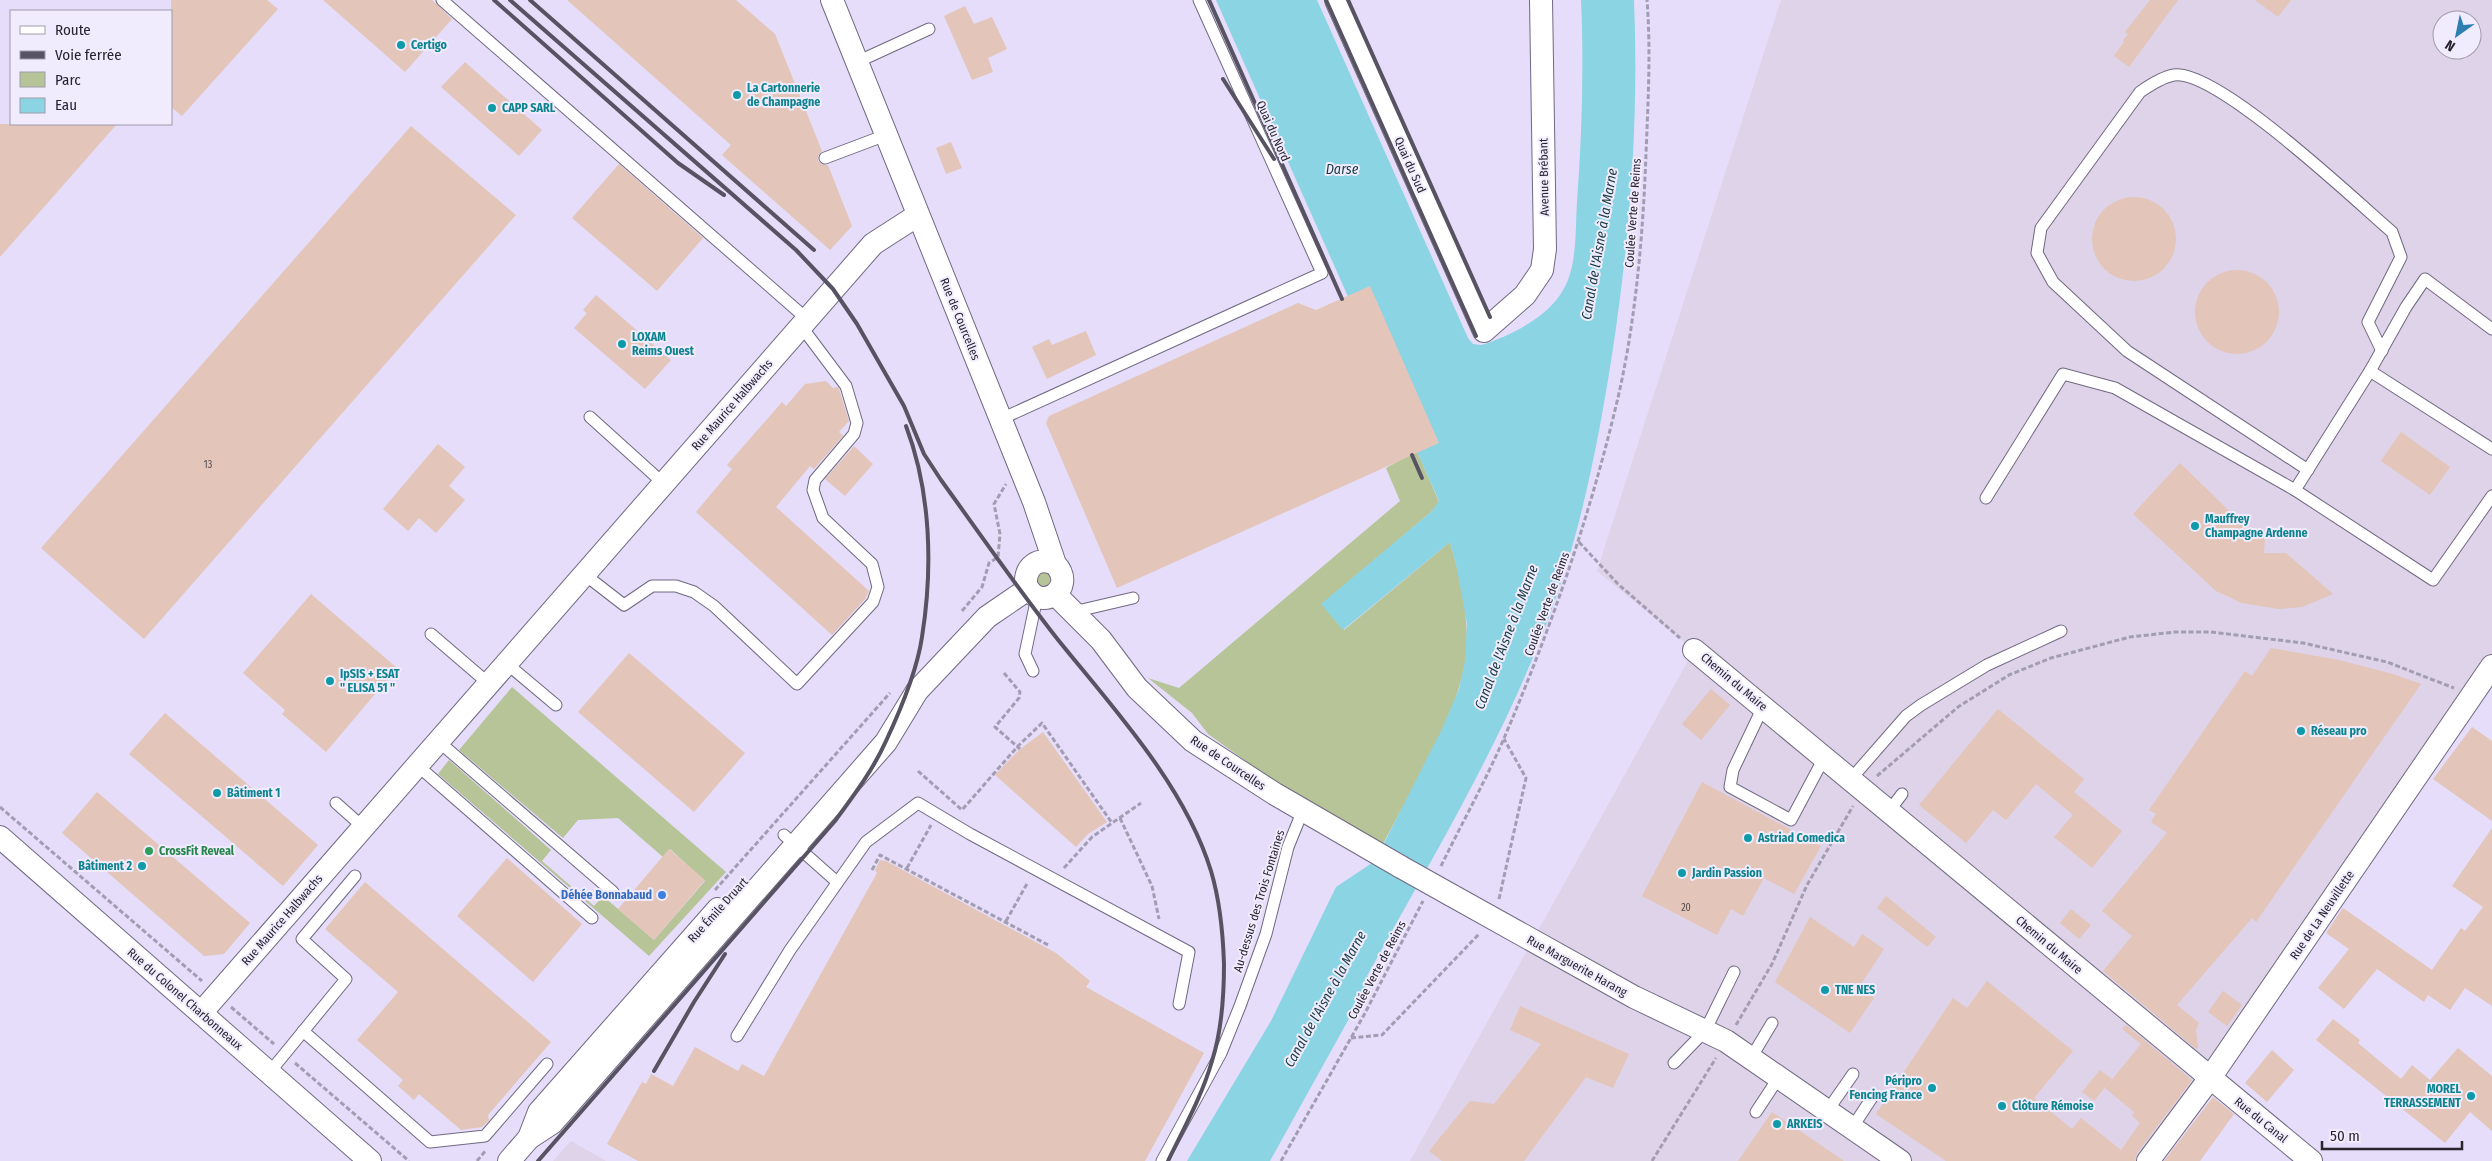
<svg xmlns="http://www.w3.org/2000/svg" width="2492" height="1161" font-family="'Fira Sans Condensed',sans-serif">
<rect width="100%" height="100%" fill="#e5ddf9"/>
<g fill="#ded3e8" fill-rule="evenodd">
<path d="M 1781,0 L 2492,0 L 2492,673 L 2144,1161 L 1410,1161 L 1694,650 L 1597,571 ZM 2442,20 L 2472,20 L 2472,50 L 2442,50 Z"/>
<path d="M 571,1141 L 606,1161 L 553,1161 Z"/>
</g>
<g fill="#b7c498">
<path d="M 1417,451 L 1439,502 L 1431,512 L 1322,604 L 1344,630 L 1450,542 C 1461,580 1471,623 1465,662 C 1455,723 1410,791 1382,846 L 1306,804 L 1208,734 L 1192,713 L 1148,678 L 1179,688 L 1400,501 L 1386,468 Z"/>
<path d="M 1033,569 L 1058,573 L 1043,595 L 1030,573 Z"/>
<path d="M 512,687 L 726,872 L 649,956 L 438,774 L 449,760 L 551,850 L 542,861 L 594,906 L 603,896 L 654,940 L 705,881 L 670,849 L 663,857 L 618,818 L 578,820 L 563,838 L 459,750 Z"/>
</g>
<path fill="#8bd4e4" d="M 1216,0 L 1317,0 L 1468,338 L 1473,344 L 1481,345 C 1508,337 1544,319 1560,295 C 1578,270 1575,232 1577,202 C 1582,135 1584,68 1581,0 L 1634,0 C 1639,120 1630,237 1612,355 C 1598,444 1581,532 1549,617 C 1502,743 1432,858 1367,976 L 1371,979 L 1270,1161 L 1187,1161 L 1271,1021 L 1336,887 L 1375,861 L 1442,729 L 1459,689 L 1465,661 L 1467,624 L 1456,564 L 1450,542 L 1343,630 L 1321,604 L 1431,512 L 1439,501 Z"/>
<g fill="#e3c5b9">
<path d="M 171,0 L 267,0 L 278,9 L 182,116 L 171,107 Z"/>
<path d="M 323,0 L 432,0 L 452,19 L 405,72 Z"/>
<path d="M 567,0 L 736,0 L 775,34 L 822,151 L 818,156 L 818,161 L 823,165 L 828,165 L 852,226 L 830,250 L 722,155 L 731,145 Z"/>
<path d="M 2150,0 L 2178,0 L 2129,67 L 2114,56 L 2124,42 L 2123,41 L 2128,34 L 2125,32 Z"/>
<path d="M 2255,0 L 2291,0 L 2278,17 Z"/>
<path d="M 965,6 L 974,24 L 992,17 L 1007,49 L 988,58 L 993,72 L 972,80 L 944,16 Z"/>
<path d="M 465,62 L 542,130 L 519,156 L 441,87 Z"/>
<path d="M 0,124 L 117,124 L 0,257 Z"/>
<path d="M 411,126 L 516,215 L 144,639 L 41,548 Z"/>
<path d="M 951,142 L 962,168 L 946,174 L 936,148 Z"/>
<path d="M 619,164 L 703,238 L 657,291 L 572,218 Z"/>
<circle cx="2134" cy="239" r="42"/>
<circle cx="2237" cy="312" r="42"/>
<path d="M 1370,286 L 1439,443 L 1117,588 L 1046,423 L 1049,416 L 1298,303 L 1316,310 Z"/>
<path d="M 596,295 L 671,360 L 645,389 L 574,328 L 587,313 L 583,310 Z"/>
<path d="M 1086,331 L 1096,355 L 1047,379 L 1032,347 L 1049,339 L 1052,345 Z"/>
<path d="M 826,381 L 833,388 L 838,387 L 839,389 L 849,421 L 839,432 L 843,436 L 814,469 L 810,466 L 776,507 L 869,591 L 866,598 L 832,635 L 696,512 L 732,469 L 727,465 L 782,402 L 786,406 L 805,384 Z"/>
<path d="M 2401,432 L 2450,467 L 2430,495 L 2381,461 Z"/>
<path d="M 438,444 L 465,467 L 449,486 L 465,500 L 436,533 L 419,518 L 408,531 L 383,509 Z"/>
<path d="M 854,446 L 873,464 L 845,496 L 825,479 Z"/>
<path d="M 2180,463 L 2257,538 L 2265,537 L 2264,553 L 2286,553 L 2333,594 L 2302,607 L 2279,609 L 2242,603 L 2216,591 L 2133,514 Z"/>
<path d="M 311,594 L 397,668 L 326,752 L 282,714 L 285,710 L 243,673 Z"/>
<path d="M 2271,648 L 2339,660 L 2393,674 L 2421,684 L 2256,922 L 2252,918 L 2177,1005 L 2199,1023 L 2196,1030 L 2198,1048 L 2196,1049 L 2103,971 L 2132,936 L 2102,911 L 2167,833 L 2151,822 L 2156,814 L 2149,810 L 2245,671 L 2252,676 Z"/>
<path d="M 629,653 L 745,753 L 694,812 L 578,712 Z"/>
<path d="M 1711,689 L 1730,705 L 1701,740 L 1682,724 Z"/>
<path d="M 1998,709 L 2084,779 L 2074,792 L 2122,831 L 2092,868 L 2054,837 L 2073,815 L 2036,784 L 2006,820 L 1993,810 L 1966,843 L 1919,805 Z"/>
<path d="M 165,713 L 318,845 L 283,886 L 129,754 Z"/>
<path d="M 2472,727 L 2492,741 L 2492,821 L 2433,779 Z"/>
<path d="M 1043,732 L 1107,822 L 1088,834 L 1076,847 L 995,775 L 1019,750 Z"/>
<path d="M 1702,782 L 1821,846 L 1794,894 L 1764,878 L 1743,916 L 1731,909 L 1717,935 L 1642,896 Z"/>
<path d="M 97,792 L 250,923 L 224,954 L 204,956 L 62,833 Z"/>
<path d="M 2492,828 L 2492,1006 L 2465,988 L 2450,1010 L 2428,995 L 2424,1002 L 2377,969 L 2344,1009 L 2318,988 L 2349,949 L 2326,933 L 2343,908 L 2432,970 L 2461,928 L 2465,931 L 2483,907 L 2452,886 Z"/>
<path d="M 669,849 L 705,880 L 654,940 L 618,909 Z"/>
<path d="M 507,858 L 582,924 L 533,982 L 457,916 Z"/>
<path d="M 880,860 L 886,861 L 1056,953 L 1090,981 L 1086,987 L 1204,1053 L 1145,1161 L 638,1161 L 607,1144 L 642,1082 L 646,1084 L 651,1074 L 673,1086 L 695,1047 L 738,1071 L 742,1064 L 764,1076 L 877,873 L 875,870 Z"/>
<path d="M 365,882 L 551,1042 L 488,1115 L 489,1120 L 482,1127 L 461,1130 L 419,1094 L 414,1100 L 398,1086 L 403,1080 L 357,1040 L 398,992 L 325,929 Z"/>
<path d="M 1886,896 L 1936,937 L 1927,947 L 1877,908 Z"/>
<path d="M 2071,909 L 2091,925 L 2079,939 L 2060,923 Z"/>
<path d="M 1810,917 L 1854,947 L 1862,934 L 1884,949 L 1859,987 L 1874,998 L 1850,1033 L 1775,982 Z"/>
<path d="M 1987,981 L 2073,1051 L 2034,1098 L 2072,1129 L 2081,1118 L 2121,1150 L 2140,1123 L 2132,1116 L 2134,1112 L 2105,1088 L 2141,1044 L 2122,1029 L 2126,1025 L 2192,1080 L 2137,1153 L 2135,1161 L 1946,1161 L 1876,1114 L 1953,998 L 1967,1008 Z"/>
<path d="M 2223,991 L 2242,1005 L 2227,1026 L 2208,1012 Z"/>
<path d="M 1520,1006 L 1629,1054 L 1613,1088 L 1586,1077 L 1524,1161 L 1442,1161 L 1429,1151 L 1470,1101 L 1494,1104 L 1541,1044 L 1510,1030 Z"/>
<path d="M 2333,1019 L 2360,1040 L 2358,1043 L 2401,1079 L 2412,1065 L 2430,1080 L 2458,1048 L 2492,1076 L 2492,1131 L 2470,1112 L 2445,1143 L 2316,1040 Z"/>
<path d="M 2272,1050 L 2294,1070 L 2267,1102 L 2245,1083 Z"/>
<path d="M 2100,1070 L 2112,1079 L 2094,1101 L 2082,1092 Z"/>
<path d="M 2213,1097 L 2234,1114 L 2200,1161 L 2164,1161 Z"/>
<path d="M 1772,1112 L 1844,1161 L 1738,1161 Z"/>
</g>
<g fill="none" stroke-linecap="round" stroke-linejoin="round">
<defs>
<g id="service">
<path d="M 442,0 L 807,319"/>
<path d="M 857,62 L 929,29"/>
<path d="M 825,158 L 886,135"/>
<path d="M 2370,371 L 2406,307 L 2425,279 L 2492,329"/>
<path d="M 590,417 L 663,483"/>
<path d="M 1001,419 L 1322,273 L 1199,0"/>
<path d="M 2308,470 L 2127,351 L 2053,282 L 2037,253 L 2041,228 L 2140,92 C 2150,85 2162,77 2174,75 C 2217,69 2356,201 2392,232 L 2401,257 L 2368,322 L 2382,351"/>
<path d="M 2295,490 L 2433,580 L 2492,496"/>
<path d="M 1986,498 L 2063,374 L 2115,388 L 2295,490 L 2370,371 L 2492,449"/>
<path d="M 584,574 L 624,605 L 652,586 L 676,586 L 694,592 L 714,606 L 797,684 L 873,602 L 878,587 L 872,564 L 823,518 L 813,490 L 815,480 L 854,434 L 857,423 L 846,386 L 801,326"/>
<path d="M 1073,612 L 1133,598"/>
<path d="M 431,634 L 488,683"/>
<path d="M 506,663 L 556,705"/>
<path d="M 1033,671 L 1025,654 L 1037,597"/>
<path d="M 1763,707 L 1733,770 L 1730,787 L 1791,820 L 1824,758"/>
<path d="M 438,741 L 613,892"/>
<path d="M 417,765 L 592,918"/>
<path d="M 1851,779 L 1906,716 L 1921,705 L 1987,665 L 2061,631"/>
<path d="M 336,803 L 363,827"/>
<path d="M 1889,811 L 1902,794"/>
<path d="M 784,835 L 837,882"/>
<path d="M 303,1031 L 430,1142 L 485,1136 L 547,1064"/>
<path d="M 737,1036 L 790,950 L 866,842 L 918,803 L 970,834 L 1189,952 L 1179,1004"/>
<path d="M 1751,1058 L 1772,1023"/>
<path d="M 1674,1063 L 1705,1031 L 1734,972"/>
<path d="M 269,1073 L 346,979 L 302,939 L 355,876"/>
<path d="M 1828,1110 L 1853,1074"/>
<path d="M 1756,1112 L 1779,1077"/>
<path d="M 1852,1128 L 1873,1096"/>
<path d="M 1162,1161 L 1221,1053 L 1240,1006 L 1266,934 L 1288,847 L 1303,810"/>
</g>
<g id="minor">
<path d="M 832,0 L 1034,502 L 1055,564 C 1079,590 1037,614 1026,584 C 1025,566 1039,556 1055,564"/>
<path d="M 1336,0 L 1484,331 L 1525,295 L 1542,270 L 1545,249 L 1541,0"/>
<path d="M 1056,595 L 1101,640 L 1137,688 L 1193,741 L 1275,794 L 1401,867"/>
<path d="M 1694,650 L 2311,1161"/>
<path d="M 0,837 L 370,1161"/>
<path d="M 1451,895 L 1634,997 L 1726,1041 L 1900,1161"/>
<path d="M 201,1013 L 873,244 L 918,215"/>
<path d="M 529,1138 L 539,1112 L 718,909"/>
<path d="M 509,1161 L 529,1138 L 552,1123 L 886,742 L 917,691 L 987,617 L 1028,589"/>
<path d="M 2148,1161 L 2210,1078 L 2492,666"/>
</g>
</defs>
<use href="#service" stroke="#706982" stroke-width="13"/>
<use href="#minor" stroke="#706982" stroke-width="24"/>
<g stroke="#a39db3" stroke-width="3" stroke-dasharray="5 2.5" stroke-linecap="butt">
<path d="M 1579,542 L 1618,584 L 1680,638"/>
<path d="M 962,611 L 982,587 L 989,563 L 998,557 L 1000,534 L 994,504 L 1006,484"/>
<path d="M 1004,673 L 1020,692 L 1019,698 L 995,727 L 1020,749"/>
<path d="M 918,771 L 962,810 L 1018,746 L 1042,723 L 1112,823"/>
<path d="M 1877,776 L 1958,707 L 2009,675 L 2051,658 L 2130,637 L 2175,632 L 2211,632 L 2303,643 L 2387,662 L 2454,688"/>
<path d="M 0,807 L 202,981"/>
<path d="M 1120,818 L 1152,886 L 1159,919"/>
<path d="M 1441,866 C 1462,823 1486,780 1505,736 C 1550,630 1588,522 1615,410 C 1635,330 1643,237 1646,154 C 1648,102 1651,52 1647,0"/>
<path d="M 907,868 L 931,825"/>
<path d="M 1064,868 L 1092,837 L 1141,803"/>
<path d="M 872,870 L 880,855 L 1050,946"/>
<path d="M 715,890 L 890,693"/>
<path d="M 1499,899 L 1526,778 L 1504,739"/>
<path d="M 1006,921 L 1028,882"/>
<path d="M 231,1007 L 274,1044"/>
<path d="M 1736,1025 L 1772,964 L 1807,885 L 1853,806"/>
<path d="M 1351,1038 L 1382,1035 L 1480,933"/>
<path d="M 295,1063 L 409,1161"/>
<path d="M 477,1161 L 486,1150"/>
<path d="M 1281,1161 L 1364,1015 L 1423,901"/>
<path d="M 1652,1161 L 1716,1058"/>
</g>
<use href="#service" stroke="#fff" stroke-width="11"/>
<use href="#minor" stroke="#fff" stroke-width="22"/>
<g stroke="#575362" stroke-width="4">
<path d="M 494,0 L 678,163 L 724,195"/>
<path d="M 510,0 L 796,250 L 833,289 L 857,324 L 904,406 L 924,454 L 941,480 C 980,534 1018,589 1059,641 C 1114,709 1185,786 1211,871 C 1220,901 1223,933 1224,964 C 1224,997 1222,1030 1212,1061 C 1202,1096 1184,1128 1168,1161"/>
<path d="M 530,0 L 814,250"/>
<path d="M 1209,0 L 1342,299"/>
<path d="M 1326,0 L 1476,336"/>
<path d="M 1348,0 L 1490,317"/>
<path d="M 1223,79 L 1274,159"/>
<path d="M 1412,455 L 1422,478"/>
<path d="M 654,1071 L 694,1002 L 725,954"/>
<path d="M 538,1161 L 835,821 C 854,795 873,770 886,741 C 901,709 917,671 922,637 C 933,568 931,492 906,426"/>
</g>
<defs>
<path id="minor-bridge" d="M 1401,867 L 1451,895"/>
</defs>
<use href="#minor-bridge" stroke="#706982" stroke-width="24" stroke-linecap="butt"/>
<use href="#minor-bridge" stroke="#fff" stroke-width="22"/>
</g>
<g fill="#0f9aa8" stroke="#f1ecfd" stroke-width="2">
<circle cx="401" cy="45" r="5"/>
<circle cx="737" cy="95" r="5"/>
<circle cx="492" cy="108" r="5"/>
<circle cx="622" cy="344" r="5"/>
<circle cx="2195" cy="526" r="5"/>
<circle cx="330" cy="681" r="5"/>
<circle cx="2301" cy="731" r="5"/>
<circle cx="217" cy="793" r="5"/>
<circle cx="1748" cy="838" r="5"/>
<circle cx="142" cy="866" r="5"/>
<circle cx="1682" cy="873" r="5"/>
<circle cx="1825" cy="990" r="5"/>
<circle cx="1932" cy="1088" r="5"/>
<circle cx="2471" cy="1096" r="5"/>
<circle cx="2002" cy="1106" r="5"/>
<circle cx="1777" cy="1124" r="5"/>
</g>
<circle fill="#2e9e5b" stroke="#f1ecfd" stroke-width="2" cx="149" cy="851" r="5"/>
<circle fill="#3f7fe0" stroke="#f1ecfd" stroke-width="2" cx="662" cy="895" r="5"/>
<g text-anchor="middle" stroke-width="4" stroke-linejoin="round" paint-order="stroke">
<g font-size="10" fill="#564c52">
<text x="208" y="468">13</text>
<text x="1686" y="911">20</text>
</g>
<g font-size="12" font-weight="bold" fill="#0d838f" stroke="#f1ecfd" text-anchor="start">
<text x="411" y="49">Certigo</text>
<text x="747" y="92">La Cartonnerie<tspan x="747" dy="14">de Champagne</tspan></text>
<text x="502" y="112">CAPP SARL</text>
<text x="632" y="341">LOXAM<tspan x="632" dy="14">Reims Ouest</tspan></text>
<text x="2205" y="523">Mauffrey<tspan x="2205" dy="14">Champagne Ardenne</tspan></text>
<text x="340" y="678">IpSIS + ESAT<tspan x="340" dy="14">" ELISA 51 "</tspan></text>
<text x="2311" y="735">Réseau pro</text>
<text x="227" y="797">Bâtiment 1</text>
<text x="1758" y="842">Astriad Comedica</text>
<text x="132" y="870" text-anchor="end">Bâtiment 2</text>
<text x="1692" y="877">Jardin Passion</text>
<text x="1835" y="994">TNE NES</text>
<text x="1922" y="1085" text-anchor="end">Péripro<tspan x="1922" dy="14">Fencing France</tspan></text>
<text x="2461" y="1093" text-anchor="end">MOREL<tspan x="2461" dy="14">TERRASSEMENT</tspan></text>
<text x="2012" y="1110">Clôture Rémoise</text>
<text x="1787" y="1128">ARKEIS</text>
</g>
<g font-size="12" fill="#27242f" stroke="#f1ecfd">
<text transform="translate(1273 131) rotate(66)" y="4">Quai du Nord</text>
<text transform="translate(1410 165) rotate(66)" y="4">Quai du Sud</text>
<text transform="translate(1544 177) rotate(-91)" y="4">Avenue Brébant</text>
<text transform="translate(1633 213) rotate(-86)" y="4">Coulée Verte de Reims</text>
<text transform="translate(960 319) rotate(68)" y="4">Rue de Courcelles</text>
<text transform="translate(732 405) rotate(-49)" y="4">Rue Maurice Halbwachs</text>
<text transform="translate(1547 604) rotate(-70)" y="4">Coulée Verte de Reims</text>
<text transform="translate(1734 682) rotate(40)" y="4">Chemin du Maire</text>
<text transform="translate(1228 763) rotate(34)" y="4">Rue de Courcelles</text>
<text transform="translate(1259 901) rotate(-73)" y="4">Au-dessus des Trois Fontaines</text>
<text transform="translate(718 910) rotate(-48)" y="4">Rue Émile Druart</text>
<text transform="translate(2322 915) rotate(-56)" y="4">Rue de La Neuvillette</text>
<text transform="translate(282 920) rotate(-49)" y="4">Rue Maurice Halbwachs</text>
<text transform="translate(2049 945) rotate(40)" y="4">Chemin du Maire</text>
<text transform="translate(1577 966) rotate(29)" y="4">Rue Marguerite Harang</text>
<text transform="translate(1377 970) rotate(-62)" y="4">Coulée Verte de Reims</text>
<text transform="translate(185 999) rotate(41)" y="4">Rue du Colonel Charbonneaux</text>
<text transform="translate(2261 1120) rotate(39)" y="4">Rue du Canal</text>
</g>
<g font-size="12" font-weight="bold" fill="#27864d" stroke="#f1ecfd" text-anchor="start">
<text x="159" y="855">CrossFit Reveal</text>
</g>
<g font-size="12" font-weight="bold" fill="#366cbe" stroke="#f1ecfd" text-anchor="end">
<text x="652" y="899">Déhée Bonnabaud</text>
</g>
<g font-size="14" font-style="italic" fill="#173b42" stroke="#f1ecfd">
<text x="1342" y="174">Darse</text>
<text transform="translate(1599 244) rotate(-80)" y="5">Canal de l'Aisne à la Marne</text>
<text transform="translate(1506 637) rotate(-69)" y="5">Canal de l'Aisne à la Marne</text>
<text transform="translate(1325 999) rotate(-61)" y="5">Canal de l'Aisne à la Marne</text>
</g>
</g>
<rect x="10" y="10" width="162" height="115" fill="#f1ecfd" stroke="#a09cab"/>
<rect x="20" y="26" width="25" height="8" fill="#ffffff" stroke="#a09cab"/>
<text x="55" y="35" font-size="15" fill="#27242f">Route</text>
<rect x="20" y="51" width="25" height="8" fill="#575362" stroke="#a09cab"/>
<text x="55" y="60" font-size="15" fill="#27242f">Voie ferrée</text>
<rect x="20" y="72" width="25" height="15" fill="#b7c498" stroke="#a09cab"/>
<text x="55" y="85" font-size="15" fill="#27242f">Parc</text>
<rect x="20" y="98" width="25" height="15" fill="#8bd4e4" stroke="#a09cab"/>
<text x="55" y="110" font-size="15" fill="#27242f">Eau</text>
<g transform="translate(2457 35) rotate(213)"><circle r="24" fill="#f1ecfd" stroke="#a09cab"/>
<path d="M0-4L9 19L0 12L-9 19Z" fill="#2d7fb0"/>
<text y="-8" font-size="14" font-weight="bold" text-anchor="middle" fill="#27242f">N</text>
</g>
<path d="M2322 1141v8h140v-8" fill="none" stroke="#27242f" stroke-width="2.5"/>
<text x="2330" y="1141" font-size="15" fill="#27242f" stroke="#f1ecfd" stroke-width="4" paint-order="stroke">50 m</text>
</svg>
